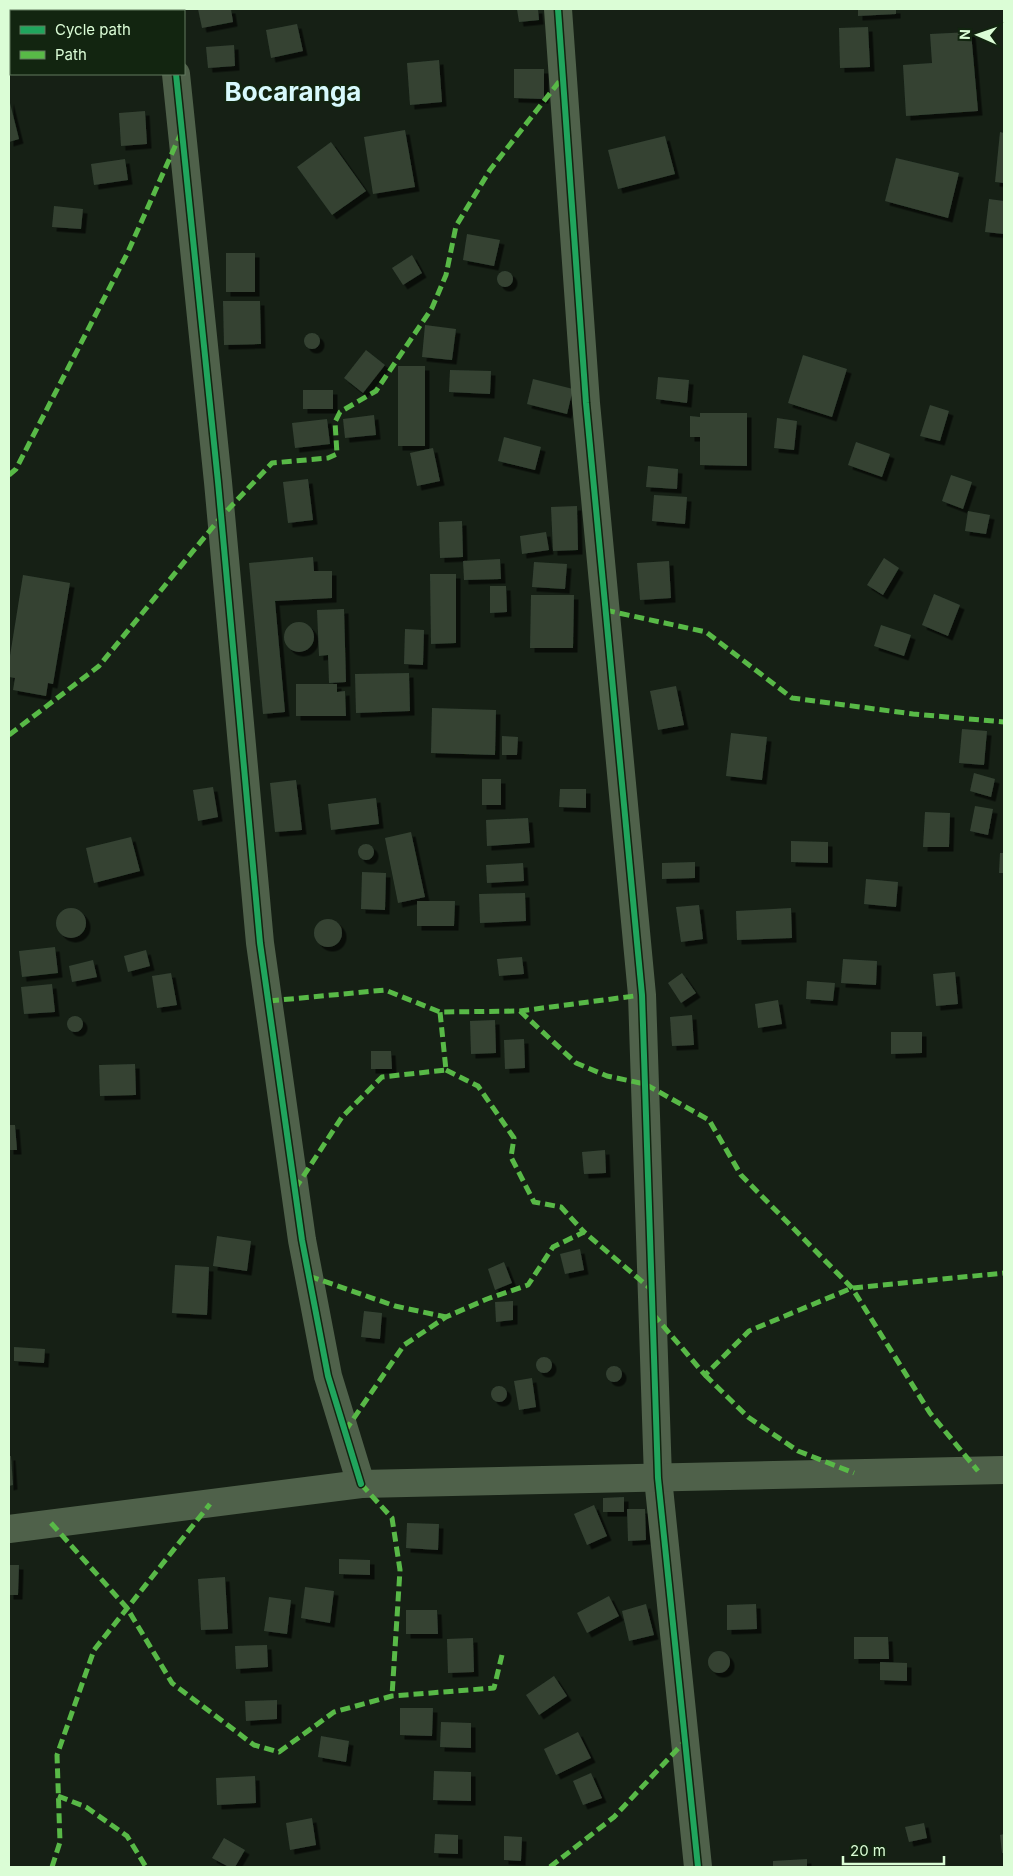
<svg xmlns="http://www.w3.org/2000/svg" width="1013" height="1876" font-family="Inter,sans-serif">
<defs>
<filter id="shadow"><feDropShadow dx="4.5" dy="4.5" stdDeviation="0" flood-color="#0009"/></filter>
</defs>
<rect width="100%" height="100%" fill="#162015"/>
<g fill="#344233" filter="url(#shadow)">
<path d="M 9,9 L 19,9 L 19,11 L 11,11 L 11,19 L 9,19 Z"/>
<path d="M 198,9 L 231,9 L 233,22 L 202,28 Z"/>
<path d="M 517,9 L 538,9 L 539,20 L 519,22 Z"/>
<path d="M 858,9 L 896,9 L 896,14 L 858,16 Z"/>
<path d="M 297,24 L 303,51 L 271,58 L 266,30 Z"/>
<path d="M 868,27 L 870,67 L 840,68 L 839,28 Z"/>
<path d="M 971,32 L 978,111 L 906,116 L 903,65 L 932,63 L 930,34 Z"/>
<path d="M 234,45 L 235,66 L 208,68 L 206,47 Z"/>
<path d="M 439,60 L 442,102 L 410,105 L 407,63 Z"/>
<path d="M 514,69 L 544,69 L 544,99 L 514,98 Z"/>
<path d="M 9,99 L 19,139 L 9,142 Z"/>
<path d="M 145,111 L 147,144 L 121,146 L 119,113 Z"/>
<path d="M 405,130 L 415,187 L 373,194 L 364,137 Z"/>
<path d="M 1000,132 L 1004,133 L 1004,183 L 995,182 Z"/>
<path d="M 665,136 L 675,174 L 618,189 L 608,150 Z"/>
<path d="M 331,142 L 366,191 L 332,215 L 297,167 Z"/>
<path d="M 896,158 L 959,173 L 948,218 L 885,201 Z"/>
<path d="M 125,159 L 128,180 L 94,185 L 91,164 Z"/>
<path d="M 989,199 L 1004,201 L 1004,234 L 985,232 Z"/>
<path d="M 54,206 L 83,209 L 81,229 L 52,227 Z"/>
<path d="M 467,234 L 500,240 L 494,266 L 463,260 Z"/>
<rect x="226" y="253" width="29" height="39"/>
<path d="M 412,255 L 422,273 L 403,285 L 392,268 Z"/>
<circle cx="505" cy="279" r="8"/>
<path d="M 223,301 L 260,301 L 261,344 L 224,345 Z"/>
<path d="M 425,325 L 456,329 L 452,360 L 422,357 Z"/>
<circle cx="312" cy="341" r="8"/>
<path d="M 366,350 L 385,365 L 363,393 L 344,378 Z"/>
<path d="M 803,355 L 847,369 L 832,417 L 788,403 Z"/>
<rect x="398" y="366" width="27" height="80"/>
<path d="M 450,370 L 491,371 L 490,394 L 449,392 Z"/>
<path d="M 658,377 L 689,380 L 687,403 L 656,399 Z"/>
<path d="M 533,379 L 573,389 L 567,414 L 527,404 Z"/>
<rect x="303" y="390" width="30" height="19"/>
<path d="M 930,405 L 949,411 L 940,441 L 920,436 Z"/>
<path d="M 700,413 L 747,413 L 747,466 L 700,465 L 700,437 L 690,437 L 690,416 L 700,417 Z"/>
<path d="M 374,415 L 376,435 L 345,438 L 343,419 Z"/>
<path d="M 777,418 L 797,421 L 794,450 L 774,448 Z"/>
<path d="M 327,419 L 330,444 L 295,448 L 292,423 Z"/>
<path d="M 504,437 L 541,447 L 535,470 L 498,461 Z"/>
<path d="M 856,442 L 890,454 L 882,477 L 848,465 Z"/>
<path d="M 433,448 L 440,481 L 417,486 L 410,453 Z"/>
<path d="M 648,466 L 678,469 L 677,489 L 646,487 Z"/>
<path d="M 951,475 L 972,482 L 963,509 L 942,501 Z"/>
<path d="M 308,479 L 313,520 L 288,523 L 283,482 Z"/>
<path d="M 654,495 L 687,497 L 685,524 L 652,521 Z"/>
<path d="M 577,506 L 578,550 L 553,551 L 551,507 Z"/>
<path d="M 968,511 L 990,515 L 986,534 L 965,531 Z"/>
<path d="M 462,521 L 463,557 L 440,558 L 439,522 Z"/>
<path d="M 546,532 L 549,550 L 522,554 L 520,536 Z"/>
<path d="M 313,557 L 314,571 L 332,571 L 332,598 L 275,601 L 285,712 L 263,714 L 249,563 Z"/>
<path d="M 884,558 L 899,568 L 883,595 L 867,585 Z"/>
<path d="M 500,559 L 501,579 L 464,580 L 463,561 Z"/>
<path d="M 669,561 L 671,598 L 640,600 L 637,563 Z"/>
<path d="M 534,562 L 567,564 L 565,589 L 532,587 Z"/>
<path d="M 430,574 L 456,574 L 456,643 L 431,644 Z"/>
<path d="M 23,575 L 70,583 L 53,684 L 48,683 L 46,696 L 13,690 L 15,678 L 9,677 L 9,662 Z"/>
<path d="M 490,586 L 506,586 L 507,612 L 490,613 Z"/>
<path d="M 934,594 L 960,605 L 948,636 L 922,625 Z"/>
<path d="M 531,595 L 574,595 L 573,648 L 530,648 Z"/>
<path d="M 344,609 L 346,682 L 329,683 L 328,655 L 319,656 L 317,610 Z"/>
<circle cx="299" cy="637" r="15"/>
<path d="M 881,625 L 911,635 L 904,656 L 874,646 Z"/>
<path d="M 405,629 L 424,630 L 423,665 L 404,664 Z"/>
<path d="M 409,673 L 410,711 L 356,713 L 355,674 Z"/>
<path d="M 296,684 L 337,684 L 337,692 L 345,691 L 346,716 L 296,716 Z"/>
<path d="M 676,686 L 684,725 L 658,730 L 650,691 Z"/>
<path d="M 432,708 L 496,710 L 495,755 L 431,753 Z"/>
<path d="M 962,729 L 987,731 L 984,765 L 959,763 Z"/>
<path d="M 731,733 L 767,737 L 762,780 L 726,776 Z"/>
<path d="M 502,736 L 518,737 L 517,755 L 502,755 Z"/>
<path d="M 974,773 L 995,779 L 991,797 L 970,791 Z"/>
<rect x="482" y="779" width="19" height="26"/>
<path d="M 296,780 L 302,830 L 275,832 L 270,783 Z"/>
<path d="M 213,787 L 218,817 L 198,821 L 193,790 Z"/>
<path d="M 560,789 L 586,789 L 586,808 L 559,807 Z"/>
<path d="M 376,798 L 379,824 L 331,830 L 328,804 Z"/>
<path d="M 975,806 L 993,809 L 988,835 L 970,831 Z"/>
<path d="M 925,812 L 950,813 L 949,847 L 923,847 Z"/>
<path d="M 528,818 L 530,843 L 487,846 L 486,820 Z"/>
<path d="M 411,832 L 425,897 L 398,903 L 385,838 Z"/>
<path d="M 131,837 L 140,871 L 94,883 L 86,848 Z"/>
<path d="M 791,841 L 828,842 L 828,863 L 791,862 Z"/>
<circle cx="366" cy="852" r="8"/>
<path d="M 1000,853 L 1004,853 L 1004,873 L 999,873 Z"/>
<path d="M 695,862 L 695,878 L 662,879 L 662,863 Z"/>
<path d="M 523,863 L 524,881 L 487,883 L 486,865 Z"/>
<path d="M 362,872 L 386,873 L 385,910 L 361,909 Z"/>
<path d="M 866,879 L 898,882 L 896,907 L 864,904 Z"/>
<path d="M 525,893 L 526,921 L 480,923 L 479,894 Z"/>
<path d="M 417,901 L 455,901 L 454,926 L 417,926 Z"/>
<path d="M 699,905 L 703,939 L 681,942 L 676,907 Z"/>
<path d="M 791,908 L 792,938 L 737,940 L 736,911 Z"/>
<circle cx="71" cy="923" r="15"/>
<circle cx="328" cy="933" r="14"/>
<path d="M 55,947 L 58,973 L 22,977 L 19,951 Z"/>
<path d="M 146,950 L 150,966 L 128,972 L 124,956 Z"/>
<path d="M 522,957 L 524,974 L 499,976 L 497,959 Z"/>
<path d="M 843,959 L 877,961 L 876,985 L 841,983 Z"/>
<path d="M 93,960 L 97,977 L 72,982 L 69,966 Z"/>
<path d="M 955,972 L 958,1004 L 936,1006 L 933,974 Z"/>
<path d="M 171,973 L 177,1005 L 157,1008 L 152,976 Z"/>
<path d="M 682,973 L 696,993 L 681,1003 L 668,983 Z"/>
<path d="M 807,981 L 835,983 L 833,1001 L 806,999 Z"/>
<path d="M 52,984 L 55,1012 L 24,1014 L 21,987 Z"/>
<path d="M 778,1000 L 782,1024 L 758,1028 L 755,1004 Z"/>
<path d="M 692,1015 L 694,1045 L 672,1046 L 670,1017 Z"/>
<circle cx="75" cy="1024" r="8"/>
<path d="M 495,1020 L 496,1053 L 471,1054 L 470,1021 Z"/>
<path d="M 891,1032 L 922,1032 L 922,1053 L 891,1054 Z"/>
<path d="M 524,1039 L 525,1068 L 505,1069 L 504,1040 Z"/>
<path d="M 371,1051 L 391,1051 L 392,1069 L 371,1069 Z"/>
<path d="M 135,1064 L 136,1095 L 100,1096 L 99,1065 Z"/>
<path d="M 9,1125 L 15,1125 L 17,1150 L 9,1150 Z"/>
<path d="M 605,1150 L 606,1173 L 584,1174 L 582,1152 Z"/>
<path d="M 217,1236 L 251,1241 L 247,1271 L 213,1266 Z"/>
<path d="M 580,1249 L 584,1270 L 565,1274 L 560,1254 Z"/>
<path d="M 504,1262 L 512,1283 L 495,1290 L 488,1269 Z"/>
<path d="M 175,1265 L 209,1267 L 207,1315 L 172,1313 Z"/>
<path d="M 513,1301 L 513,1320 L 496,1322 L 495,1302 Z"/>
<path d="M 364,1311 L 382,1313 L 380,1339 L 361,1337 Z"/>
<path d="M 14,1347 L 45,1349 L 44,1363 L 14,1361 Z"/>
<circle cx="544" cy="1365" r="8"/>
<circle cx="614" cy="1374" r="8"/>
<path d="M 532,1378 L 536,1407 L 519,1410 L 514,1381 Z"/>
<circle cx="499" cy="1394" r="8"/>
<path d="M 9,1456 L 11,1456 L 13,1485 L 9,1486 Z"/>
<path d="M 624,1497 L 624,1512 L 603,1512 L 603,1498 Z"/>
<path d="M 594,1505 L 607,1536 L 587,1545 L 574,1514 Z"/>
<path d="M 627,1509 L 645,1509 L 646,1540 L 628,1541 Z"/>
<path d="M 407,1523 L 439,1524 L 438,1550 L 406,1548 Z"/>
<path d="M 339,1559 L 370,1560 L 370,1575 L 339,1574 Z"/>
<path d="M 9,1565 L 19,1565 L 18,1595 L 9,1595 Z"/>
<path d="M 225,1577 L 228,1629 L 201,1630 L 198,1579 Z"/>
<path d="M 305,1587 L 334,1591 L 330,1623 L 301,1618 Z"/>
<path d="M 609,1596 L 619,1616 L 587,1633 L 577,1613 Z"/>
<path d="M 269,1597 L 291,1600 L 287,1634 L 264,1631 Z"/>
<path d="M 646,1604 L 654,1635 L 629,1641 L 622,1611 Z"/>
<path d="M 756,1604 L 757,1629 L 727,1630 L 727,1605 Z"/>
<path d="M 406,1610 L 437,1610 L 438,1634 L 406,1634 Z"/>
<path d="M 854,1637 L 888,1637 L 889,1659 L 854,1659 Z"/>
<path d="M 473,1638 L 474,1672 L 448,1673 L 447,1639 Z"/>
<path d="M 267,1645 L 268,1667 L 236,1669 L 235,1646 Z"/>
<circle cx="719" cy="1662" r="11"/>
<path d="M 880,1662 L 907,1663 L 907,1681 L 880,1680 Z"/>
<path d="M 554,1676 L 567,1696 L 539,1715 L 526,1695 Z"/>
<path d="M 277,1700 L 277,1719 L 246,1721 L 245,1701 Z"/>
<path d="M 400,1708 L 433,1708 L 432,1736 L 400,1735 Z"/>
<path d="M 441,1722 L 471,1723 L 471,1748 L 440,1747 Z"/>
<path d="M 578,1732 L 591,1758 L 556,1775 L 544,1749 Z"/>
<path d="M 321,1736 L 349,1741 L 346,1762 L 318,1757 Z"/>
<path d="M 434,1771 L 471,1772 L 471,1801 L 433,1800 Z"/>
<path d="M 591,1773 L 602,1798 L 583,1805 L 573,1781 Z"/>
<path d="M 255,1776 L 256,1803 L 217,1805 L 216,1778 Z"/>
<path d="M 312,1818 L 316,1845 L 290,1850 L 286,1823 Z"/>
<path d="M 924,1823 L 927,1838 L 909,1842 L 905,1827 Z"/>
<path d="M 435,1834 L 458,1835 L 458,1854 L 434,1853 Z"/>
<path d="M 1004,1834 L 1004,1853 L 1002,1853 L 1000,1835 Z"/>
<path d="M 504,1836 L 522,1837 L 521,1861 L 504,1860 Z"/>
<path d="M 224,1838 L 245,1850 L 235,1867 L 229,1867 L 212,1858 Z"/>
<path d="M 807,1859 L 807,1867 L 773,1867 L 773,1861 Z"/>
</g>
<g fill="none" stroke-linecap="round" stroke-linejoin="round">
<g stroke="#4f614a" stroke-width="28">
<path d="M 169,9 L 170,11"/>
<path d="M 558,9 L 586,403 L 642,995 L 658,1478 L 698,1867"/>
<path d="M 176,74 L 218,482 L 260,943 L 302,1240 L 328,1376 L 361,1484"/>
<path d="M 9,1529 L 361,1484 L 1004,1470"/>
</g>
<g stroke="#58b947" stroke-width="5" stroke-dasharray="10 5" stroke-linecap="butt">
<path d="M 9,475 L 16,469 L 127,254 L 181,133"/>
<path d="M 605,610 L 706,632 L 792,698 L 913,714 L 1004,722"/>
<path d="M 9,735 L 99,666 L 221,517 L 272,463 L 328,458 L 337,454 L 335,422 L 340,412 L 376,391 L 432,308 L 446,275 L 456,226 L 490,170 L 562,78"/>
<path d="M 269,1001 L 385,990 L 440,1012 L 520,1011 L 642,995"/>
<path d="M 520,1011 L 576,1063 L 607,1076 L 645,1084 L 709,1120 L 741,1175 L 852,1288 L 930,1413 L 978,1471"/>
<path d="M 446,1070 L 478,1086 L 514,1138 L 511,1157 L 534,1202 L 561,1207 L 584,1232"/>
<path d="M 295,1189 L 342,1117 L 382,1077 L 446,1070 L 440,1012"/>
<path d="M 309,1276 L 395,1306 L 446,1317"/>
<path d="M 653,1314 L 705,1375 L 749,1331 L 852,1288 L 1004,1273"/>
<path d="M 705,1375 L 748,1417 L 798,1451 L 854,1473"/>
<path d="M 345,1431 L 404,1345 L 446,1317 L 487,1299 L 528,1285 L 553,1247 L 584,1232 L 652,1290"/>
<path d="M 361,1484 L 392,1518 L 400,1570 L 392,1696"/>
<path d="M 51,1523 L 127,1608 L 172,1683 L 254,1745 L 279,1752 L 334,1712 L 392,1696 L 494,1688 L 502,1655"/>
<path d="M 58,1796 L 86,1807 L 127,1836 L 146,1867"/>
<path d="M 52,1867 L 60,1842 L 57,1755 L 94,1650 L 210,1504"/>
<path d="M 550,1867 L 614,1817 L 685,1741"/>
</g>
<defs>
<g id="cycleway">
<path d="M 558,9 L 586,403 L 642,995 L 658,1478 L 698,1867"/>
<path d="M 176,74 L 218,482 L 260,943 L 302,1240 L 328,1376 L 361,1484"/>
</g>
</defs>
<use href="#cycleway" stroke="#122510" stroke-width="9"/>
<use href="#cycleway" stroke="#20a55d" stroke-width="6"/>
</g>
<g text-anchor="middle" stroke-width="4" stroke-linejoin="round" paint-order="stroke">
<g font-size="26" font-weight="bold" fill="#d8f9fd" stroke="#122510">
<text x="293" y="101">Bocaranga</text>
</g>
</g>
<rect width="1013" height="1876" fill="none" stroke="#dbfdd6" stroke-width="20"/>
<rect x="10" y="10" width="175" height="65" fill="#122510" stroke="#627b5f"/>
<rect x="20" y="26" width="25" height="8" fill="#20a55d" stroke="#627b5f"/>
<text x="55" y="35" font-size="15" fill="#dbfdd6">Cycle path</text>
<rect x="20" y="51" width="25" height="8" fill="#58b947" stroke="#627b5f"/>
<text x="55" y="60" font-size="15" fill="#dbfdd6">Path</text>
<g transform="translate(978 35) rotate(272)" stroke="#122510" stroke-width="4" paint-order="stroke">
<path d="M0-4L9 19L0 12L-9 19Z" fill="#dbfdd6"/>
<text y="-8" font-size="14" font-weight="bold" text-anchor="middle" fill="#dbfdd6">N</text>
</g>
<path d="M843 1856v8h101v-8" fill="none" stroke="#dbfdd6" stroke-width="2.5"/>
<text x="850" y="1856" font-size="15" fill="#dbfdd6" stroke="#122510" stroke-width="4" paint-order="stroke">20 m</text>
</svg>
